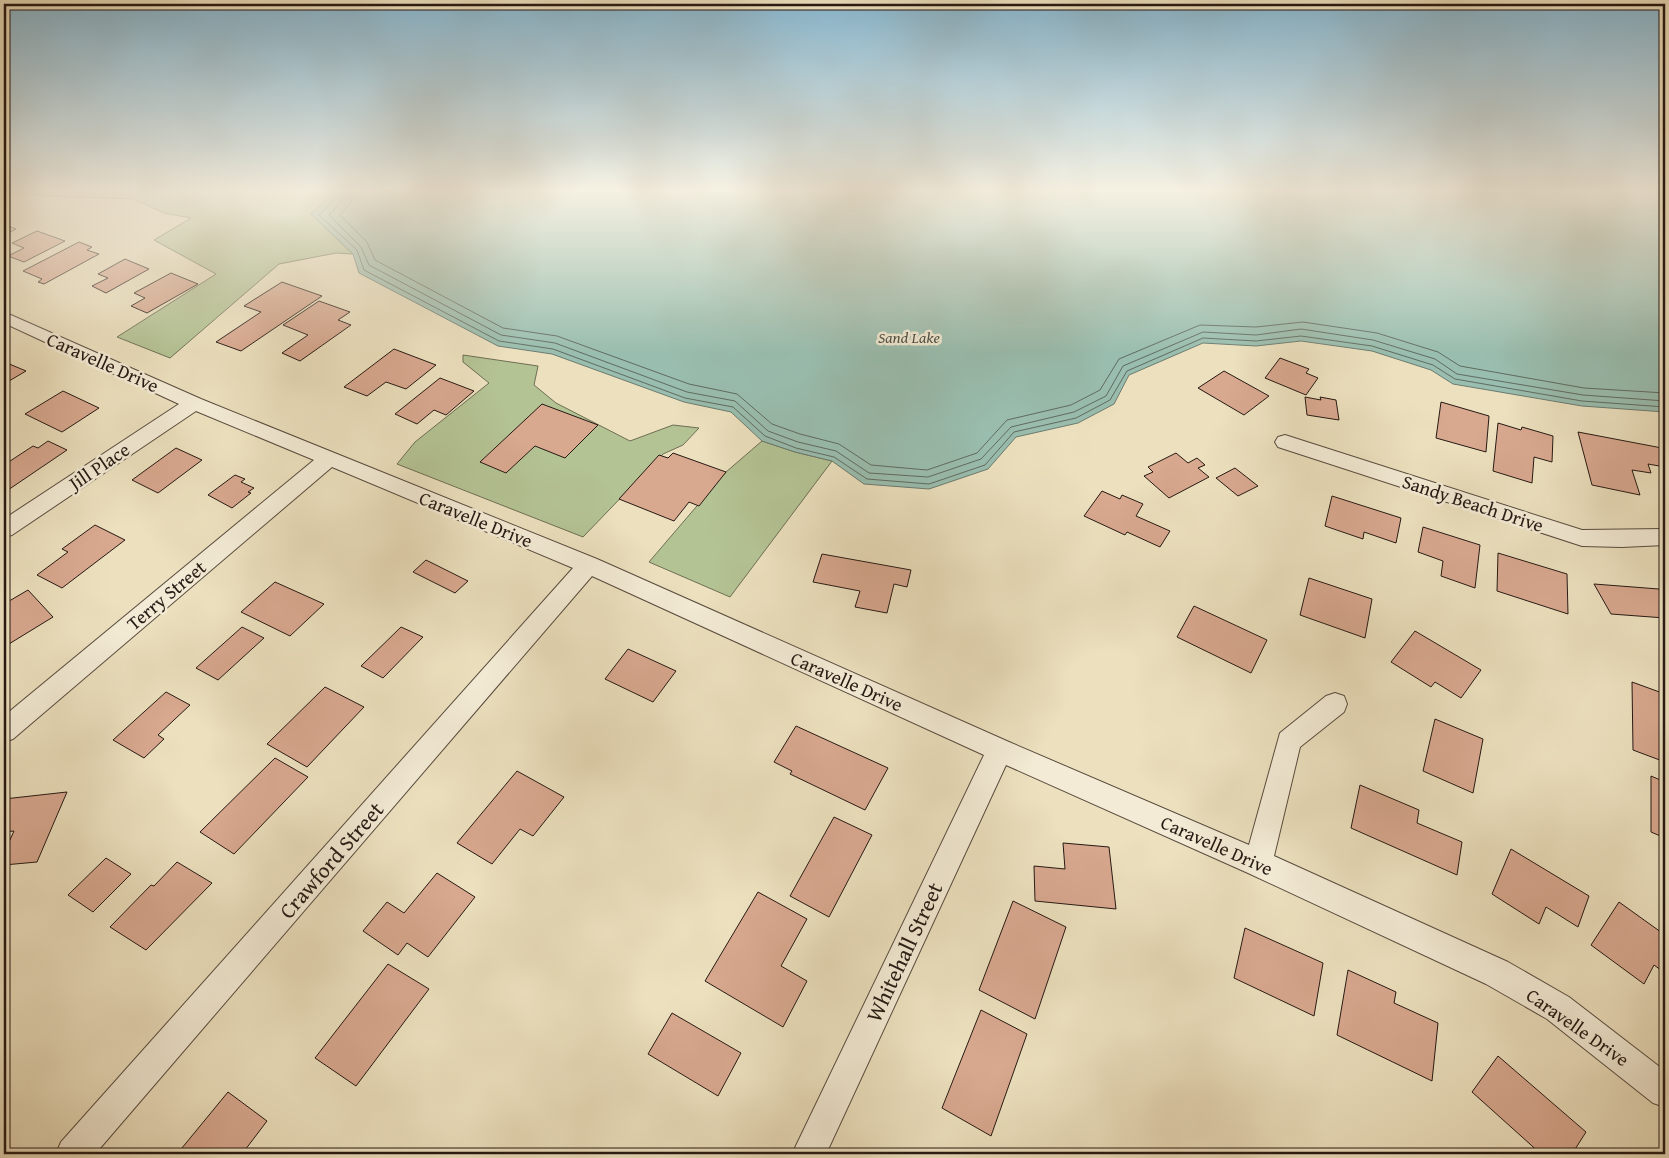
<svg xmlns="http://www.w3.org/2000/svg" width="1669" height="1158" font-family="'Gentium Book Plus',serif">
<rect width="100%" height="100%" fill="#ece0be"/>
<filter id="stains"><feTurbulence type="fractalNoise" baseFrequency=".004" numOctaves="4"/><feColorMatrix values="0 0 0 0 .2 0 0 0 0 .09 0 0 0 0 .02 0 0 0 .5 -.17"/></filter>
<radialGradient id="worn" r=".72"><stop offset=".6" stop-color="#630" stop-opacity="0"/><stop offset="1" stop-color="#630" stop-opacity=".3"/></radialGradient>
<g fill="#b4c394" stroke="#6d6e54">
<path d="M 4,191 L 338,191 L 311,214 L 353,254 L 336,253 L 279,264 L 170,358 L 117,337 L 216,274 L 154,240 L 191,218 L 164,213 L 133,199 L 46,196 Z"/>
<path d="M 463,355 L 538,366 L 534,385 L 556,403 L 630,441 L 673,425 L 699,428 L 683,445 L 663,454 L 583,537 L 397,464 L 415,442 L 489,383 L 463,362 Z"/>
<path d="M 762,441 L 795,452 L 832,461 L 730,597 L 649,562 L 726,472 Z"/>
</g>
<path fill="#99bdae" stroke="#6b7b70" d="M 336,191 L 1665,191 L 1665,412 L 1582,406 L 1453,384 L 1431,370 L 1372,351 L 1301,341 L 1256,346 L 1203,343 L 1129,375 L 1114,404 L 1078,423 L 1016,437 L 988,469 L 929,489 L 864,484 L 832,461 L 795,452 L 762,441 L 731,412 L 684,402 L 552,354 L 498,346 L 359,273 L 353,254 L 311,214 Z"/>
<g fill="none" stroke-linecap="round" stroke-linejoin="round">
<g stroke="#606b60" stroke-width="1">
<path d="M 339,191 L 338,196 L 319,215 L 357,250 L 364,270 L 499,341 L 553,349 L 685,398 L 733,407 L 765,436 L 796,448 L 834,457 L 867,479 L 929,484 L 985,465 L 1014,432 L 1076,418 L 1110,400 L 1127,371 L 1203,338 L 1256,341 L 1301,336 L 1372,346 L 1433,365 L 1455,379 L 1582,401 L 1665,407"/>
<path d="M 345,191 L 343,199 L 329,215 L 361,247 L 369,265 L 501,335 L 555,343 L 687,392 L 735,401 L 768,431 L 798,442 L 836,451 L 869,473 L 928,477 L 981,459 L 1011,427 L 1074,412 L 1106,396 L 1123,366 L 1203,332 L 1256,335 L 1301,329 L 1373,340 L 1435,359 L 1457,374 L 1583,395 L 1665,401"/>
<path d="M 353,191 L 351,202 L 340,215 L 367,242 L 375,260 L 503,328 L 557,336 L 689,384 L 737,394 L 772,424 L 800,434 L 839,444 L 871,465 L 927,470 L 977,453 L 1007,420 L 1071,405 L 1100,390 L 1119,359 L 1200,325 L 1256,327 L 1303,322 L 1377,333 L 1438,352 L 1460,366 L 1584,388 L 1665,393"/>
</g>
</g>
<g fill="#d8a88f" stroke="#261913">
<path d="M 4,224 L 16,229 L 4,235 Z"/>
<path d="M 37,231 L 65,241 L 24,262 L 8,256 L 24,248 L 12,243 Z"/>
<path d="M 79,242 L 92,247 L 87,250 L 99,254 L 44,284 L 38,282 L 42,279 L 23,271 Z"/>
<path d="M 125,259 L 149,269 L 106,293 L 92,286 L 108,278 L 98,274 Z"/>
<path d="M 171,273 L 198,284 L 147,313 L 131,306 L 145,298 L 134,293 Z"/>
<path d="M 282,282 L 322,296 L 241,351 L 216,342 L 261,312 L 244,306 Z"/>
<path d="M 319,301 L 350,312 L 338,320 L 351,325 L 300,361 L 282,353 L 308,335 L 283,325 Z"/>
<path d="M 394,349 L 436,365 L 406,389 L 386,382 L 367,396 L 344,387 Z"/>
<path d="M 1280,358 L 1309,369 L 1306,373 L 1318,378 L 1306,395 L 1265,378 Z"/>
<path d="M 7,363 L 26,371 L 4,384 L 4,365 Z"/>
<path d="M 1224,371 L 1269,396 L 1244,415 L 1198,388 Z"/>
<path d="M 440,378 L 474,391 L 446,415 L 434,410 L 417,424 L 395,414 Z"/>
<path d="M 63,391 L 99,408 L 62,432 L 25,414 Z"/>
<path d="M 1305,397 L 1321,400 L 1320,397 L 1336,400 L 1339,420 L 1307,415 Z"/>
<path d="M 1441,402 L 1489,416 L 1486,452 L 1436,438 Z"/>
<path d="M 542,404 L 598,425 L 565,458 L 535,446 L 506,473 L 480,462 Z"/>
<path d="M 1498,423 L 1521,430 L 1522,427 L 1553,436 L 1552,462 L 1534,457 L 1532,483 L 1493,471 Z"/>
<path d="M 1578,432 L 1662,448 L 1665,457 L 1665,467 L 1648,464 L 1651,473 L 1632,470 L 1640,495 L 1592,485 Z"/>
<path d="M 48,441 L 67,450 L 8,490 L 4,488 L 4,465 L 33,446 L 38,448 Z"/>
<path d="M 176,448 L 202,460 L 158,493 L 132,480 Z"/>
<path d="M 673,453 L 726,472 L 699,506 L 689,502 L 674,521 L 619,499 L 659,455 L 668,458 Z"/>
<path d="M 1176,453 L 1188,463 L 1197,458 L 1205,465 L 1198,468 L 1209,477 L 1169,498 L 1144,476 L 1153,472 L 1148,467 Z"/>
<path d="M 1235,468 L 1258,486 L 1238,496 L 1216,478 Z"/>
<path d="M 235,475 L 245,479 L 241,482 L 254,488 L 248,492 L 251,493 L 232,508 L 208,495 Z"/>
<path d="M 1102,491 L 1120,499 L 1122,495 L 1143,504 L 1136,516 L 1170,531 L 1160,547 L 1127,532 L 1125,535 L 1084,516 Z"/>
<path d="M 1332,496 L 1401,518 L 1396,543 L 1364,532 L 1363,539 L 1325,526 Z"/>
<path d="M 95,525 L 125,540 L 62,588 L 37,575 L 68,552 L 62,549 Z"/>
<path d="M 1423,527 L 1480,545 L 1475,588 L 1441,576 L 1443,561 L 1418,552 Z"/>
<path d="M 1498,553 L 1567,574 L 1568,614 L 1497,591 Z"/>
<path d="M 822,554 L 911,570 L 907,587 L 894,584 L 887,613 L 855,607 L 860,591 L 813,582 Z"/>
<path d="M 426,560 L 468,581 L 455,593 L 413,572 Z"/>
<path d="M 1309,578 L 1372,599 L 1365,638 L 1300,615 Z"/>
<path d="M 275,582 L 324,604 L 290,636 L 241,612 Z"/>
<path d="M 1594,584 L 1659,589 L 1665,599 L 1665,618 L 1611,614 Z"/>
<path d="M 28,590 L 53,617 L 4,647 L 4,604 Z"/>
<path d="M 1194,606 L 1267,640 L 1251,673 L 1177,637 Z"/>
<path d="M 242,627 L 264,638 L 218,680 L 196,668 Z"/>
<path d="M 401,627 L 423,637 L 383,678 L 361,666 Z"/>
<path d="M 1415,631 L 1481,670 L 1461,698 L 1435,682 L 1431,687 L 1391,662 Z"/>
<path d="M 628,649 L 676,671 L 653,702 L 605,679 Z"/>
<path d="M 1632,682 L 1665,694 L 1665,762 L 1633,750 Z"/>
<path d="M 325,687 L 364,707 L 307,767 L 267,744 Z"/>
<path d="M 166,692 L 190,705 L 158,735 L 164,739 L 144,758 L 113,740 Z"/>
<path d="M 1435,719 L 1483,739 L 1473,793 L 1423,771 Z"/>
<path d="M 796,726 L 888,768 L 865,810 L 790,774 L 792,771 L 774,762 Z"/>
<path d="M 275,758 L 308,777 L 234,854 L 200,832 Z"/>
<path d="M 517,771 L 564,797 L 533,836 L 520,829 L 492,864 L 457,843 Z"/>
<path d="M 1651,776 L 1665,782 L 1665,838 L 1651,832 Z"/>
<path d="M 1360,785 L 1419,810 L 1417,823 L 1462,842 L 1457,875 L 1351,828 Z"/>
<path d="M 67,792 L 37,862 L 4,865 L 4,853 L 14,831 L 4,832 L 4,799 Z"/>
<path d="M 834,817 L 872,835 L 829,917 L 790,896 Z"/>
<path d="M 1063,843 L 1109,847 L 1116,909 L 1035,901 L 1034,866 L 1065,869 Z"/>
<path d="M 1511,849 L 1589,896 L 1578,927 L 1546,907 L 1539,924 L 1492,894 Z"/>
<path d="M 106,858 L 131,874 L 93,912 L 68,895 Z"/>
<path d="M 177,862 L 212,883 L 146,950 L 110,927 L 151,885 L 154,886 Z"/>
<path d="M 437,873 L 475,897 L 428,957 L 407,943 L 398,955 L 363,931 L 387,902 L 404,913 Z"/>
<path d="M 758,892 L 807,919 L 781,966 L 807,981 L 783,1027 L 705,981 Z"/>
<path d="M 1013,901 L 1066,927 L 1035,1019 L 979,990 Z"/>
<path d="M 1619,902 L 1665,935 L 1665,973 L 1654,965 L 1644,984 L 1591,945 Z"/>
<path d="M 1245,928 L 1323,963 L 1314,1016 L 1234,978 Z"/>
<path d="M 388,964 L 429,989 L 356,1086 L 315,1058 Z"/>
<path d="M 1348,970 L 1396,992 L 1394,1003 L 1438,1023 L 1432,1081 L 1337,1035 Z"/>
<path d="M 981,1010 L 1027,1034 L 991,1136 L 942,1108 Z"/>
<path d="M 672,1013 L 741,1053 L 718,1096 L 648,1054 Z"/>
<path d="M 1498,1056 L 1586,1132 L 1572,1154 L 1541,1154 L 1472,1092 Z"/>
<path d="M 228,1092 L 267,1121 L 242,1154 L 177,1154 Z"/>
</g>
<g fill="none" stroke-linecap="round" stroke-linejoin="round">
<defs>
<g id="minor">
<path d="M 4,312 L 201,399 L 597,559 L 1009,742 L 1249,845 L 1280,733 L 1326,696 L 1335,693 L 1344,696 L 1347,704 L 1344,712 L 1300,747 L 1274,856 L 1508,962 L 1569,997 L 1665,1071 L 1665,1107 L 1653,1103 L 1547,1019 L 1486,984 L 1248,873 L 1006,765 L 826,1154 L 792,1154 L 984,755 L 592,576 L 95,1154 L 56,1154 L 61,1142 L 573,568 L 332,467 L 13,739 L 4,742 L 4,716 L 314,460 L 196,411 L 12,535 L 4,537 L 4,519 L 179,404 L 4,323 Z"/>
<path d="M 1285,435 L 1582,530 L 1665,529 L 1665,545 L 1622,547 L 1582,546 L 1278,447 L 1275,442 L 1278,437 Z"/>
</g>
</defs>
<use href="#minor" stroke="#584b3e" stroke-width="2"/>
<use href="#minor" fill="#f3ebd5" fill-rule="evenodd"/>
</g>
<linearGradient id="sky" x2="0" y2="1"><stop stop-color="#88b8d1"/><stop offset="0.54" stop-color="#f6f1e2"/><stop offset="1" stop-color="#f6f1e2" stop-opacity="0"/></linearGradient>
<rect width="1669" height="353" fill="url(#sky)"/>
<g text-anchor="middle" stroke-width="5" stroke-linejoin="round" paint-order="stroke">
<g font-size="16" font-style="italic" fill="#4e5249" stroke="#f3ebd5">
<text x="909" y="343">Sand Lake</text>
</g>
<g font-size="19" fill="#261913" stroke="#f3ebd5">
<text transform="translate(103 362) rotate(24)" y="7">Caravelle Drive</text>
<text transform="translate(99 466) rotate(-34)" y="7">Jill Place</text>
<text transform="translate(1473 503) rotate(18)" y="7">Sandy Beach Drive</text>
<text transform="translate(476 519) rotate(22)" y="7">Caravelle Drive</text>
<text transform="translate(166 595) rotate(-40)" y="7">Terry Street</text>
<text transform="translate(847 681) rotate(24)" y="7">Caravelle Drive</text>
<text transform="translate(1217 845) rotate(24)" y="7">Caravelle Drive</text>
<text transform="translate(1578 1027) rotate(35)" y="7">Caravelle Drive</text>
</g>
<g font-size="22" fill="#261913" stroke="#f3ebd5">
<text transform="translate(331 860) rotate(-49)" y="8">Crawford Street</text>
<text transform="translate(904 952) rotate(-65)" y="8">Whitehall Street</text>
</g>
</g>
<rect width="1669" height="1158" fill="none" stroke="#ece0be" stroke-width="20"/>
<rect x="5" y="5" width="1659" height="1148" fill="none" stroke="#261913" stroke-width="2.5"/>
<rect x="10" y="10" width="1649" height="1138" fill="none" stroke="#261913"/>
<rect width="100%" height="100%" filter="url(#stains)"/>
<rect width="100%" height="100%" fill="url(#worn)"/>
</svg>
